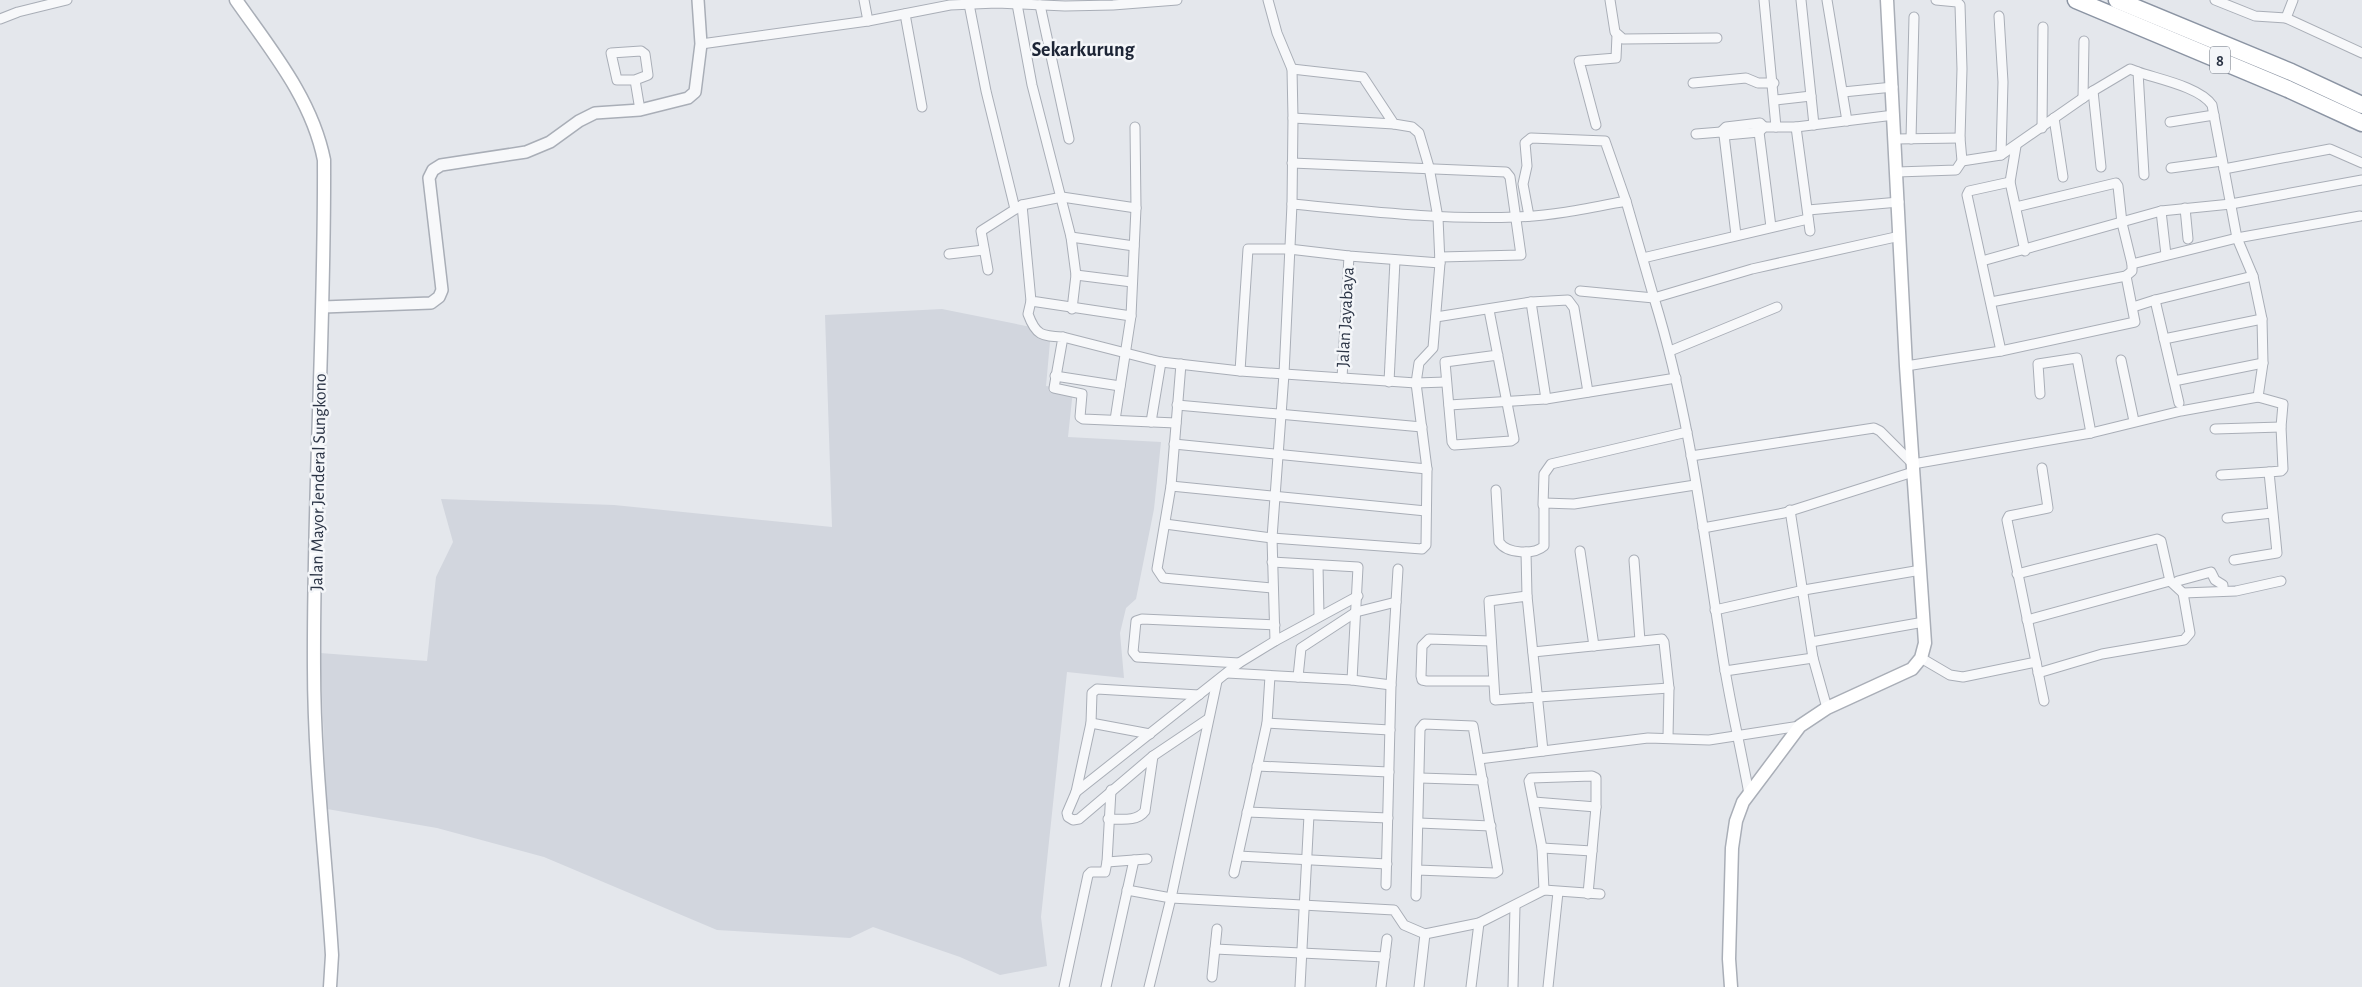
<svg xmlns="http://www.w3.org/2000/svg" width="2362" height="987" font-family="'Alegreya Sans',sans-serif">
<rect width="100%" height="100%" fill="#e4e7ec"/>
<path fill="#d2d6de" d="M 942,309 L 1051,331 L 1046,386 L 1073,390 L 1068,437 L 1161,442 L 1154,509 L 1136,599 L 1126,608 L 1120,633 L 1124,678 L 1067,672 L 1041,917 L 1047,966 L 1000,975 L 960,957 L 873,927 L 850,938 L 717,930 L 544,857 L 437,828 L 327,809 L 320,653 L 427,661 L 436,577 L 453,542 L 441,499 L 614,505 L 832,527 L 825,315 Z"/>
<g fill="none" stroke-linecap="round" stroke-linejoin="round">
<defs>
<g id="minor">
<path d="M 864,0 L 868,21"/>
<path d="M 1268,0 L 1277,33 L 1292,69 L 1293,118 L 1292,204 L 1284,374 L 1272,538 L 1275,641"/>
<path d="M 1610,0 L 1615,32 L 1623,39 L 1717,38"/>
<path d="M 1764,0 L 1776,127"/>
<path d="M 1801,0 L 1814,125"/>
<path d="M 1827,0 L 1847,121"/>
<path d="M 2215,0 L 2255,16 L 2286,18 L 2362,53"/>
<path d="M 969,4 L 986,91 L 1015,209"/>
<path d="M 1017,4 L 1032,85 L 1071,237 L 1076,275 L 1072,309"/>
<path d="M 1040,5 L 1069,139"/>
<path d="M 905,14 L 922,107"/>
<path d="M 1999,16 L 2003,82 L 2001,155"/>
<path d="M 2286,18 L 2293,0"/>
<path d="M 0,19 L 18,12 L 67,0"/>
<path d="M 701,44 L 868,21 L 950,5 L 997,3 L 1065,6 L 1113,5 L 1177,0"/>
<path d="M 2138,72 C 2158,79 2200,87 2212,105 L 2237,238 L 2253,276 L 2262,319 L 2263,363 L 2258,397 L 2283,404 L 2281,427 L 2283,469 L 2281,471 L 2269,472 L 2277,553 L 2234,560"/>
<path d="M 635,80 L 617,80 L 611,53 L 641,51 L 645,54 L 648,75 L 635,80 L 640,110"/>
<path d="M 1693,83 L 1746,78 L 1758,83 L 1774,83"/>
<path d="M 2093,91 L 2101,167"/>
<path d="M 1843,92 L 1893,87"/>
<path d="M 2083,98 L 2084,41"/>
<path d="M 1775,100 L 1811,96"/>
<path d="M 1293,118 L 1394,124"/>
<path d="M 2054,118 L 2063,177"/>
<path d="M 2170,122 L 2214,115"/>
<path d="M 1596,125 L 1579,61 L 1616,58 L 1617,35"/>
<path d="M 1796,127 L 1810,231"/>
<path d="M 2042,128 L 2043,27"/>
<path d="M 1721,132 L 1726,127 L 1760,123 L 1764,127"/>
<path d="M 1759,132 L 1771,227"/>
<path d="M 1696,134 L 1721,132 L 1726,135 L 1759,132 L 1764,127 L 1796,127 L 1894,115"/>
<path d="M 1724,135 L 1736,235"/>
<path d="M 1895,139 L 1960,138"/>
<path d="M 1911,139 L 1914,17"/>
<path d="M 2016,146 L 2010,182 L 2025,251"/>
<path d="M 1962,161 L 2001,155 L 2093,91 L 2130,69 L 2138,72 L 2144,175"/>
<path d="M 1292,163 L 1506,172 L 1510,177 L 1521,255 L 1440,257"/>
<path d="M 2171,168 L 2222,161"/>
<path d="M 2224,169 L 2330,149 L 2362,163"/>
<path d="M 1897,172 L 1956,170 L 1962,161 L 1960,138 L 1962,69 L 1960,5 L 1957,2 L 1936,0"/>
<path d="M 1292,204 C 1367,211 1441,220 1516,217 C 1553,216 1590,208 1626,201 L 1654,298 L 1752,269 L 1900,236"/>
<path d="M 1022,205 L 1031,301 L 1131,316"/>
<path d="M 2185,208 L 2188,239"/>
<path d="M 1808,210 L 1899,202"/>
<path d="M 2161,211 L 2166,255"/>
<path d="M 1529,216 L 1523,184 L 1527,166 L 1525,143 L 1531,138 L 1605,141 L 1626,201"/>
<path d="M 1071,237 L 1134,246"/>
<path d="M 949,254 L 984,250"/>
<path d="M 1643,258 L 1808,219"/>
<path d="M 1982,261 L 2161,211 L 2231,204 L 2362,180"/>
<path d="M 2132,264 L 2237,238 L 2360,216"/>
<path d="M 988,270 L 981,231 L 1022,205 L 1062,197 L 1136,208"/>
<path d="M 1076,275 L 1132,282"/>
<path d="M 1580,291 L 1654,298 C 1689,411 1703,529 1721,645 C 1728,695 1740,744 1749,794"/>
<path d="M 2155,300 L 2179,403"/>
<path d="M 1031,301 L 1028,314 C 1036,336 1042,336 1063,337 L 1054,388 L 1082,394 L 1080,417 L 1083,419 L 1176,423"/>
<path d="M 1531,302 L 1546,399"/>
<path d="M 1991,302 L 2126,276"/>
<path d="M 2133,307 L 2155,300 L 2253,276"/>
<path d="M 1489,310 L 1514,439 L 1511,441 L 1454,445 L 1452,442 L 1445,362 L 1498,355"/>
<path d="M 1436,317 L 1531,302 L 1568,300 L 1574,308 L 1588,392"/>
<path d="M 1063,337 L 1161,362 L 1240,371 L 1416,383 L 1446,382"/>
<path d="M 2164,339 L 2262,319"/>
<path d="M 1670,351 L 1777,307"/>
<path d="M 2001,351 L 1967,195 L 1969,191 L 2010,182"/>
<path d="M 2121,360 L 2134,421"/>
<path d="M 1181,364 L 1171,486 L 1157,569 L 1163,578 L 1273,588"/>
<path d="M 1906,366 L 2001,351 L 2135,322 L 2126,276 L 2132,271 L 2132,264 L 2122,223 L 2118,186 L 2116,183 L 2016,207"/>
<path d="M 1240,371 L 1248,249 L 1289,249 L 1349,256 L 1440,263"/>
<path d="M 1055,376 L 1120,386"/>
<path d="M 1342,378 L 1349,256"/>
<path d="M 2174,381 L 2263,363"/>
<path d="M 1389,382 L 1395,260"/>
<path d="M 2040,394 L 2038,364 L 2077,358 L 2091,433"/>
<path d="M 1177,405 L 1422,427"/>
<path d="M 1449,405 L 1546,399 L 1676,378"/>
<path d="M 1115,420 L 1131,316 L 1136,208 L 1135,127"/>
<path d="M 1151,422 L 1161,362"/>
<path d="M 2215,429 L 2281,427"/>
<path d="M 1174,444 L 1427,469"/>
<path d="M 1691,456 L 1874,428 L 1880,431 L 1913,464 L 2091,433 L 2181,411 L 2258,397"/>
<path d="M 2042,468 L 2048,508 L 2009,516 L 2007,520 L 2044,701"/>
<path d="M 2221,475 L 2269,472"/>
<path d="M 1171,486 L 1426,511"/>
<path d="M 1496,490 L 1499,542 C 1507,554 1534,555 1544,546 L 1544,503 L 1574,504 L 1695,485"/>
<path d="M 1543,505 L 1544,474 L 1551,464 L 1687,432"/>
<path d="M 1790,510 L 1813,658 L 1827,708"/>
<path d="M 2227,518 L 2272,513"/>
<path d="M 1165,524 L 1272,538 L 1422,549 L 1426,545 L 1427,469 L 1416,383 L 1419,363 L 1433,348 L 1440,263 L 1438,218 L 1429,167 L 1419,133 L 1412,127 L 1394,124 L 1363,77 L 1292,69"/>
<path d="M 1703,528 L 1784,513 L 1913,472"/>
<path d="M 1580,551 L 1594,646"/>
<path d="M 1526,552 L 1527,596"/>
<path d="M 1634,560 L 1640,641"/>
<path d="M 1272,562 L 1358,567 L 1352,680"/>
<path d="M 1318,565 L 1319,616"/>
<path d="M 2017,574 L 2157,539 L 2161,541 L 2170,581"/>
<path d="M 2175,584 L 2178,581 L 2211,572 L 2215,580 L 2223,585 L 2223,591"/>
<path d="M 1715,610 L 1804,590 L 1921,570"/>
<path d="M 2027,620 L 2170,581 L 2183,593 L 2236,591 L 2281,581"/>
<path d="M 1491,641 L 1429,639 L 1422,646 L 1421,676 L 1422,680 L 1427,681 L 1493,681"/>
<path d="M 1811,642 L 1924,622"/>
<path d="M 1533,652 L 1662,639 L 1664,642 L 1669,688 L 1668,737"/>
<path d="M 1921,658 L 1950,675 L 1963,677 L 2036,662"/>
<path d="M 1239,663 L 1137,657 L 1133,652 L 1136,621 L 1142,619 L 1275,625"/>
<path d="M 1725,671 L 1813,658"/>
<path d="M 1227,673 L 1352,680 L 1391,685"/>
<path d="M 2038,673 L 2102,654 L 2184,640 L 2190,633 L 2183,593"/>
<path d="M 1298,677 L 1301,648 L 1356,612 L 1396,602"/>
<path d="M 1208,719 L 1153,756 L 1079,819 L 1073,820 L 1068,817 L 1067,813 L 1076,792 L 1239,663 L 1275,641 L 1358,596"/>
<path d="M 1091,723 L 1150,734"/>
<path d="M 1267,723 L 1390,730"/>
<path d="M 1543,751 L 1527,596 L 1489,601 L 1495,700 L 1669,688"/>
<path d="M 1479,759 L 1648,738 L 1709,740 L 1800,726"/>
<path d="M 1257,766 L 1389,772"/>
<path d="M 1420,778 L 1483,780"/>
<path d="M 1076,792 L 1091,723 L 1092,693 L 1097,689 L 1199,695"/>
<path d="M 1534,802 L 1596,807"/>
<path d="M 1247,812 L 1388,818"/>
<path d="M 1108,819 C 1121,819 1137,822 1145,811 L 1153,756"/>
<path d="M 1419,823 L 1491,826"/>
<path d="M 1542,848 L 1592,851"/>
<path d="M 1238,856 L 1387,864"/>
<path d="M 1107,862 L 1111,790"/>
<path d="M 1234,873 L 1267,723 L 1270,676"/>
<path d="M 1386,885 L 1391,685 L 1398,569"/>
<path d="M 1127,890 L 1171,898 L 1394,910 L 1404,925 L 1425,934 L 1479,923 L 1544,890 L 1600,894"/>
<path d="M 1544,890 L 1542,848 L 1529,781 L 1531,778 L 1592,776 L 1596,778 L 1596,807 L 1588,894"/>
<path d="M 1416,896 L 1420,729 L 1424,724 L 1473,726 L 1498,871 L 1495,873 L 1417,870"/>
<path d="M 1215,949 L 1385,957"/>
<path d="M 1212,977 L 1217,929"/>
<path d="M 1064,987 L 1088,875 L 1091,872 L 1105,872 L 1107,862 L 1147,859"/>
<path d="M 1106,987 L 1134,860"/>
<path d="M 1149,987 L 1171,898 L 1217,681"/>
<path d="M 1300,987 L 1309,815"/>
<path d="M 1381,987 L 1387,939"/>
<path d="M 1419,987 L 1425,934"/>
<path d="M 1471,987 L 1479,923"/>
<path d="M 1513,987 L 1515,906"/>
<path d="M 1548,987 L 1558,892"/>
</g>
<path id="tertiary" d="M 323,307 L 431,303 L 439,297 L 442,290 L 429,178 L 433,170 L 441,165 L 526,152 L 550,142 L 579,121 L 595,113 L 640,110 L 688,98 L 695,92 L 701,44 L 698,0"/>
<g id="secondary">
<path d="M 236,0 C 271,50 312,99 324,160 C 325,329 313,498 314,668 C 314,764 326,859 332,955 L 330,987"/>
<path d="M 1731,987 L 1729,959 L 1732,848 L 1736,821 L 1743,802 L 1800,726 L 1827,708 L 1912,669 L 1921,658 L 1925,643 L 1906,366 L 1887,0"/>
</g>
<g id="motorway">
<path d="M 2076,0 L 2288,89 L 2362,123"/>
<path d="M 2117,0 L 2291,72 L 2362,105"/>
</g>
</defs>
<use href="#minor" stroke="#a9aeb7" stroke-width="11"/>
<use href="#tertiary" stroke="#a9aeb7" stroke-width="14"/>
<use href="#secondary" stroke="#a9aeb7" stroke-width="15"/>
<use href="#motorway" stroke="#8b94a3" stroke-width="19"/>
<use href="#minor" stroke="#f7f8fa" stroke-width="9"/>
<use href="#tertiary" stroke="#f7f8fa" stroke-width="11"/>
<use href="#secondary" stroke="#fff" stroke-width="12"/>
<use href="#motorway" stroke="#fff" stroke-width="16"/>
</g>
<g text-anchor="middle" stroke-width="5" stroke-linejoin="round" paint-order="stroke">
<rect fill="#f4f6f9" stroke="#676e7b" stroke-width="1" x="2210" y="46.5" width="20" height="27" rx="4"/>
<g font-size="16" font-weight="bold" fill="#2b3445">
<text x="2220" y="66">8</text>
</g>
<g font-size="18" fill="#2b3445" stroke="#f4f6f9">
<text transform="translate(1345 317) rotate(-87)" y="6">Jalan Jayabaya</text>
<text transform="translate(318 482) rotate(-89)" y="6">Jalan Mayor Jenderal Sungkono</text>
</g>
<g font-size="20" font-weight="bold" fill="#1d2536" stroke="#f4f6f9">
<text x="1083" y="56">Sekarkurung</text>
</g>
</g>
</svg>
